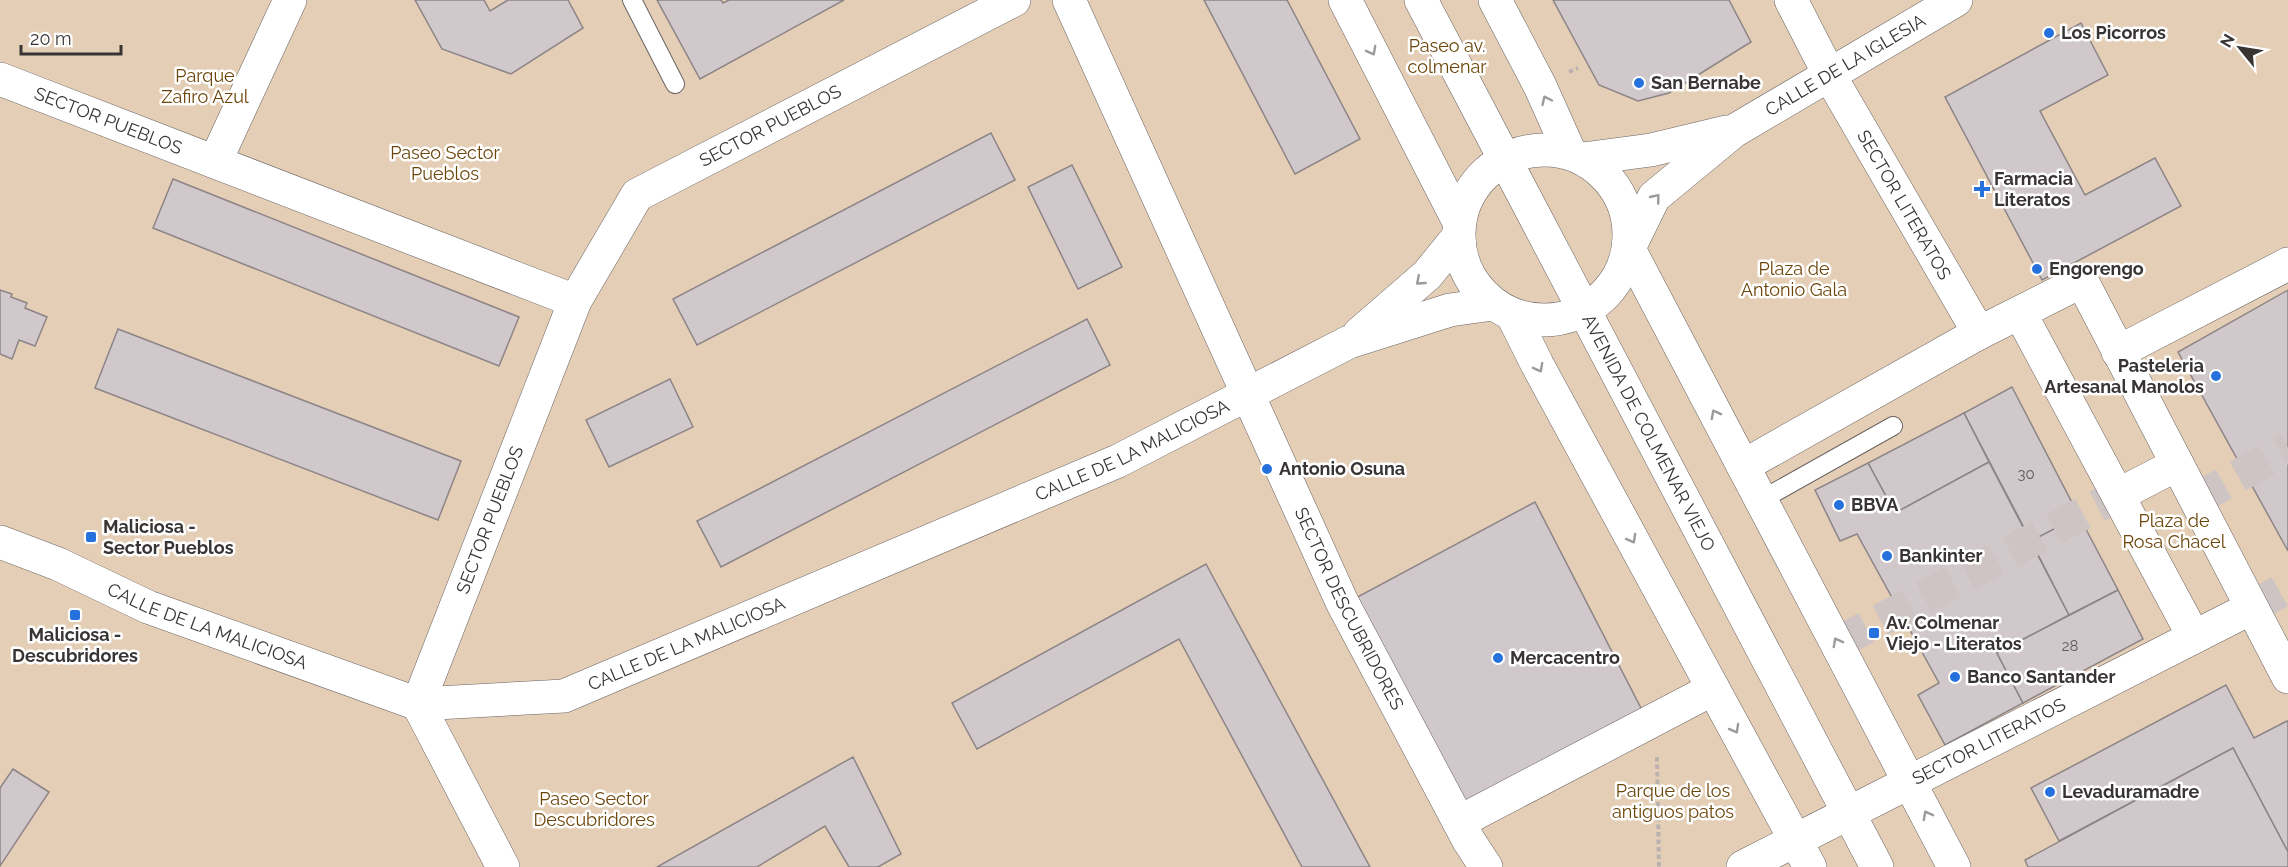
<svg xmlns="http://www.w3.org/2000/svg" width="2288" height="867" font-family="Raleway,sans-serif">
<rect width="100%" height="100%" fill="#f2e8e7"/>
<rect fill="#e4cfb6" x="0" y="0" width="2288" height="867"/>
<g fill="#d1c8cb" stroke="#8c8486" stroke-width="1.5">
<path d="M 415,0 L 484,0 L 490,11 L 508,0 L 568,0 L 583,28 L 511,74 L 442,49 Z"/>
<path d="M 657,0 L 721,0 L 723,3 L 729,0 L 844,0 L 700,79 Z"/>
<path d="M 1204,0 L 1287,0 L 1360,139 L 1295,174 Z"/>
<path d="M 1553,0 L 1729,0 L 1751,42 L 1669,93 L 1638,101 L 1599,85 Z"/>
<path d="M 2081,23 L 2108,75 L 2040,111 L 2085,195 L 2155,158 L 2181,206 L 2042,280 L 1945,97 Z"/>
<path d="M 991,133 L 1015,180 L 697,345 L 673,299 Z"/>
<path d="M 1072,165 L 1122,267 L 1078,289 L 1028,187 Z"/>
<path d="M 173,179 L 519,317 L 499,366 L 153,228 Z"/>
<path d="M 0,290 L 12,294 L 11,297 L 27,303 L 25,308 L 47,317 L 35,346 L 19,340 L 12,359 L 0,354 Z"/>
<path d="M 2288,290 L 2288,551 L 2178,352 Z"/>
<path d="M 1087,319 L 1110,365 L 721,567 L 697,521 Z"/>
<path d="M 118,329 L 461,461 L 438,520 L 95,388 Z"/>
<path d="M 670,379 L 693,427 L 609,467 L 586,420 Z"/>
<path d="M 2012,387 L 2079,516 L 2031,541 L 1964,413 Z"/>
<path d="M 1964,413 L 1989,462 L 1895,513 L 1868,463 Z"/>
<path d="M 1989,462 L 2069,615 L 1997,653 L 2023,703 L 1945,745 L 1918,695 L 1939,683 L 1857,534 L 1840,541 L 1815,490 L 1868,463 L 1895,513 Z"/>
<path d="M 1535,502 L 1644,714 L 1461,810 L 1350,601 Z"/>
<path d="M 2079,516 L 2118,590 L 2069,615 L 2031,541 Z"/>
<path d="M 1206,564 L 1370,867 L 1302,867 L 1179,639 L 977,749 L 952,703 Z"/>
<path d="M 2118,590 L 2143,639 L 2023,703 L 1997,653 Z"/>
<path d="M 2226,685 L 2254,738 L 2287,721 L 2288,722 L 2288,852 L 2233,748 L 2059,841 L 2031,788 Z"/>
<path d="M 2233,748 L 2288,852 L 2288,867 L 2028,867 L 2025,860 Z"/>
<path d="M 853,757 L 901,854 L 878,867 L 849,867 L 825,826 L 757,867 L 657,867 Z"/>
<path d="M 13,769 L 49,792 L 0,866 L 0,788 Z"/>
</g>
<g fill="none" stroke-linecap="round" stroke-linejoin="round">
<g stroke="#cdc4c3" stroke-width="33" stroke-dasharray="33 16" stroke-linecap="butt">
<path d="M 2195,500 L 2288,448"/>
<path d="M 2251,608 L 2288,587"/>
<path d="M 1837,643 L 2118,495"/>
</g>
<defs>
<g id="lane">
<path d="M 632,0 L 675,84"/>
<path d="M 1761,500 L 1893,426"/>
</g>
<g id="street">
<path id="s1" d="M 1069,0 L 1342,602 L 1469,841 L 1486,867"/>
<path d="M 1345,0 L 1459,222"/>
<path id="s2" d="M 1421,0 L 1877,867"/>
<path d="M 1495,0 L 1540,86 L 1570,153"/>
<path id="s3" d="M 0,79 L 575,301 L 418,704 L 503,867"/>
<circle cx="1544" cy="235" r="85"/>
<path d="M 1583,159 L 1651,150 L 1726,132"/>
<path d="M 215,162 L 290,0"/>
<path id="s4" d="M 1629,248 L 1654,197 L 1734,131 L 1956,0"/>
<path d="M 1629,249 L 1954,867"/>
<path id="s5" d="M 575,301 L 637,195 L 1014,0"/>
<path d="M 2020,313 L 2194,637"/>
<path d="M 1513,316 L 1537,364 L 1810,867"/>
<path d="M 1979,333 L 2082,281 L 2288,677"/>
<path d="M 1359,334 L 1427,275 L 1458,237"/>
<path d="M 2118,352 L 2288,264"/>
<path d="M 1743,466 L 1979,333 L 1830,76 L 1791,0"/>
<path d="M 2118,495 L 2176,465"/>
<path id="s6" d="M 0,542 L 58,564 L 148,607 L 418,704 L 564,696 L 1118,461 L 1349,342 L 1450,310 L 1493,304"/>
<path d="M 1459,822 L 1713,689"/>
<path id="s7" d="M 1743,867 L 2251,608"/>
</g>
</defs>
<use href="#lane" stroke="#6b6362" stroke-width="20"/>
<use href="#street" stroke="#6b6362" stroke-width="34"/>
<g stroke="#bab2b1" stroke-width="4" stroke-dasharray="4.5 3" stroke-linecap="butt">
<path d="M 1569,72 L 1578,68"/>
<path d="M 1657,757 L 1659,867"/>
</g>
<use href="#lane" stroke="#fff" stroke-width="18"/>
<use href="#street" stroke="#fff" stroke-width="33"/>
</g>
<defs><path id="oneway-chevron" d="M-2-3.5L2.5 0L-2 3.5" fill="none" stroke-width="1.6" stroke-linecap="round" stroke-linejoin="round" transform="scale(1.5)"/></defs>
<g stroke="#9c9a9a">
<use href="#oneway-chevron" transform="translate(1372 51) rotate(62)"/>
<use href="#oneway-chevron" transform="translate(1546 100) rotate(-115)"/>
<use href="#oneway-chevron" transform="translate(1656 198) rotate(-51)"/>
<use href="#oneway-chevron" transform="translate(1420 281) rotate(139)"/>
<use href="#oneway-chevron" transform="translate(1539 368) rotate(62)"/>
<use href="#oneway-chevron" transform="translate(1715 414) rotate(-118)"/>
<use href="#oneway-chevron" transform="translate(1632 539) rotate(61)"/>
<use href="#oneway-chevron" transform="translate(1837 642) rotate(-118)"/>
<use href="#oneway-chevron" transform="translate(1735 729) rotate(61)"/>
<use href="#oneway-chevron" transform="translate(1927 815) rotate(-118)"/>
</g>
<g fill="#2572dd" stroke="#fff" stroke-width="2">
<circle cx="2049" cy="33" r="6"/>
<circle cx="1639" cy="83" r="6"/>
<path d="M1979 180h6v6h6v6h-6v6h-6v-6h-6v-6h6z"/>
<circle cx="2037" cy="269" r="6"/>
<circle cx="2216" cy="376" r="6"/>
<circle cx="1267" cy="469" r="6"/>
<circle cx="1839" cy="505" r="6"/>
<rect x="85" y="531" width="12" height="12" rx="3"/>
<circle cx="1887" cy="556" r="6"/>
<rect x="69" y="609" width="12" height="12" rx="3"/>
<rect x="1868" y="627" width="12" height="12" rx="3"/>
<circle cx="1498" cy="658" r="6"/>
<circle cx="1955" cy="677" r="6"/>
<circle cx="2050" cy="792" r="6"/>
</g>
<g text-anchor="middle" stroke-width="5" stroke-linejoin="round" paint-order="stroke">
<g font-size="15" fill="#5e595a">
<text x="2026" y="479">30</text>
<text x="2070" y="651">28</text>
</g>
<g font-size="18" font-weight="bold" fill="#383434" stroke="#fff" text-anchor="start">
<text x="2061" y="39">Los Picorros</text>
<text x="1651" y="89">San Bernabe</text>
<text x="1994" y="185">Farmacia<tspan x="1994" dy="21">Literatos</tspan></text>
<text x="2049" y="275">Engorengo</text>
<text x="2204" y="372" text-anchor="end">Pasteleria<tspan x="2204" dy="21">Artesanal Manolos</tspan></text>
<text x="1279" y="475">Antonio Osuna</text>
<text x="1851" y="511">BBVA</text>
<text x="103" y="533">Maliciosa -<tspan x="103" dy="21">Sector Pueblos</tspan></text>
<text x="1899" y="562">Bankinter</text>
<text x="1886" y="629">Av. Colmenar<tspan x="1886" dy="21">Viejo - Literatos</tspan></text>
<text x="75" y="641" text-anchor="middle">Maliciosa -<tspan x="75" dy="21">Descubridores</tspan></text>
<text x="1510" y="664">Mercacentro</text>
<text x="1967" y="683">Banco Santander</text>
<text x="2062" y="798">Levaduramadre</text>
</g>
<g font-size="18" fill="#6c4509" stroke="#fff">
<text x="1447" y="52">Paseo av.<tspan x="1447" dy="21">colmenar</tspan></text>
<text x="205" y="82">Parque<tspan x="205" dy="21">Zafiro Azul</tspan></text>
<text x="445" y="159">Paseo Sector<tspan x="445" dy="21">Pueblos</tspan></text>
<text x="1794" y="275">Plaza de<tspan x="1794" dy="21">Antonio Gala</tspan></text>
<text x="2174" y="527">Plaza de<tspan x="2174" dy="21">Rosa Chacel</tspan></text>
<text x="1673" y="797">Parque de los<tspan x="1673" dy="21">antiguos patos</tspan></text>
<text x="594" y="805">Paseo Sector<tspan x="594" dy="21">Descubridores</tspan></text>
</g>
<g font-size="18" fill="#383434" stroke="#fff">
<text dy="6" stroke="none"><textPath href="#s4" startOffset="290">CALLE DE LA IGLESIA</textPath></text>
<text dy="6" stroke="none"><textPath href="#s3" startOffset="116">SECTOR PUEBLOS</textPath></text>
<text dy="6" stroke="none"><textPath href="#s5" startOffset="273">SECTOR PUEBLOS</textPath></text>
<text transform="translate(1904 205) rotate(60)" y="6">SECTOR LITERATOS</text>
<text dy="6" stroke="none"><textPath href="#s2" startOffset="489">AVENIDA DE COLMENAR VIEJO</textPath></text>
<text dy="6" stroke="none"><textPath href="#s6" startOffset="1214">CALLE DE LA MALICIOSA</textPath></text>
<text transform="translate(490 520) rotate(-69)" y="6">SECTOR PUEBLOS</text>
<text dy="6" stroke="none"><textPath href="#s1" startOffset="670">SECTOR DESCUBRIDORES</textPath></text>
<text dy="6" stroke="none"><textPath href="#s6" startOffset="224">CALLE DE LA MALICIOSA</textPath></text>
<text dy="6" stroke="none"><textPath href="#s6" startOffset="728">CALLE DE LA MALICIOSA</textPath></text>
<text dy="6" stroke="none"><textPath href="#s7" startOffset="276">SECTOR LITERATOS</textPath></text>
</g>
</g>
<g transform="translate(2240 48) rotate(300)" stroke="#ffffff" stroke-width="4.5" paint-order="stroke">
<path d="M0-4.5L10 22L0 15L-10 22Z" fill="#383434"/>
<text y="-9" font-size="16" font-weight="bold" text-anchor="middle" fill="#383434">N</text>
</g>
<path d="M21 45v9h100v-9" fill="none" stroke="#383434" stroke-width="3"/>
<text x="30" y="45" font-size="18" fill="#383434" stroke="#ffffff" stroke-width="4.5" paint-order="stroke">20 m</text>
</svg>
